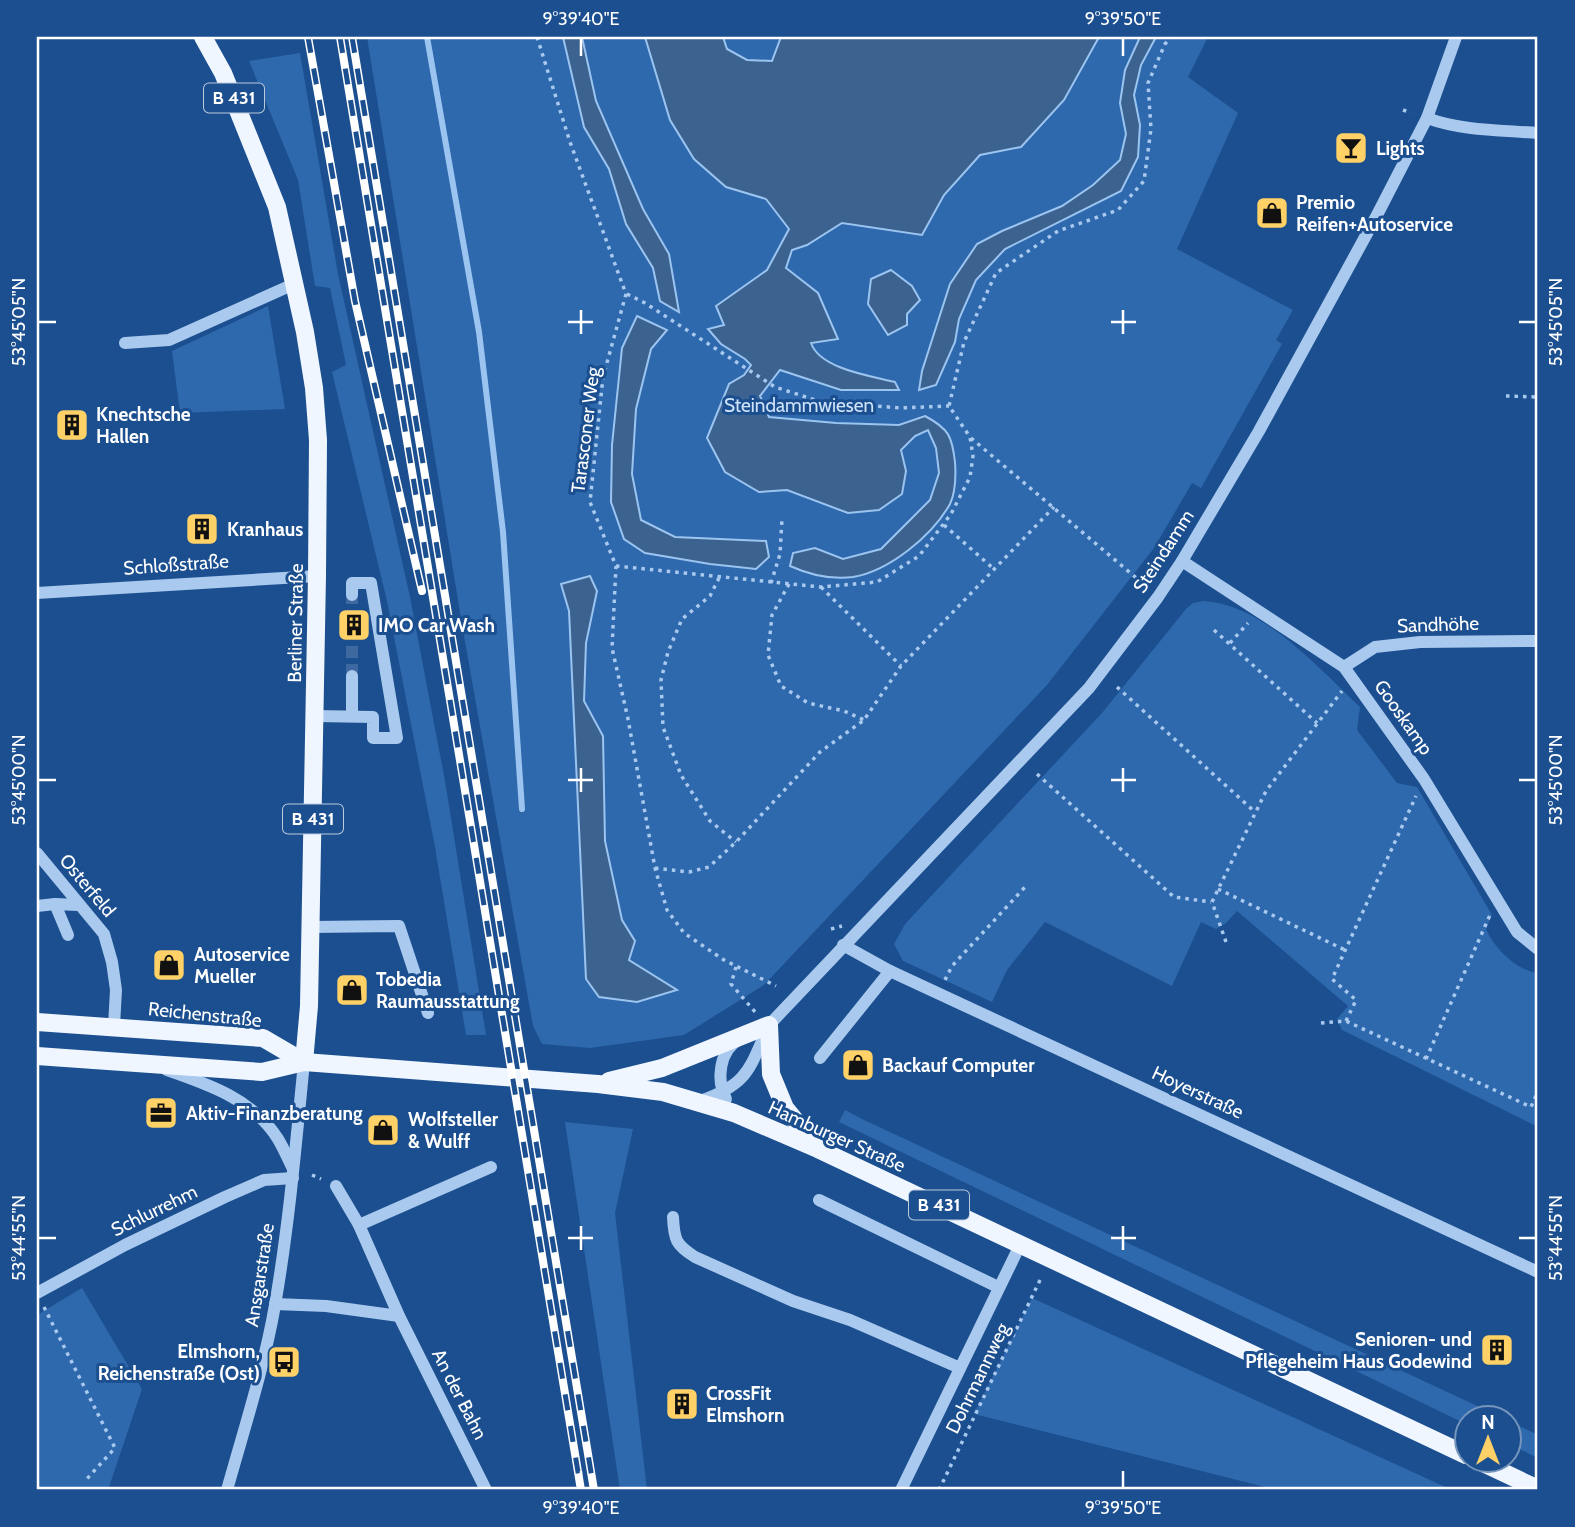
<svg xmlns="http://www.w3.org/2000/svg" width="1575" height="1527" font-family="Cabin,sans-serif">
<rect width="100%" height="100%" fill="#1b4f8f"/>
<g fill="#2e69ad">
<path d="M 367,37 L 1208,37 L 1188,77 L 1238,113 L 1177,249 L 1293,310 L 1276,340 L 1282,344 L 1201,488 L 1192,483 L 1154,548 L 1047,685 L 764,985 L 684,1035 L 590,1048 L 542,1044 L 533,1026 L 461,619 Z"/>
<path d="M 300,53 L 338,274 L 410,597 L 445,781 L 486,1035 L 466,1035 L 435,847 L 387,601 L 332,372 L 346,365 L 330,288 L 315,286 L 298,180 L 249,61 Z"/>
<path d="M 268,306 L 285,409 L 180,413 L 172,351 Z"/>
<path d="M 1204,601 C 1263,604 1319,669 1360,707 L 1357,730 L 1397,783 L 1417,787 L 1492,915 L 1486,929 C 1495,949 1516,970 1538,973 L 1538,1127 L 1342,1030 L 1337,1019 L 1348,1006 L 1237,911 L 1226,923 L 1216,929 L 1201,922 L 1172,986 L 1045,922 L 1007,970 L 992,1002 L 903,961 L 894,944 L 905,924 L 1102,713 L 1186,609 L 1193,603 Z"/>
<path d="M 845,1110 L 864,1120 L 1503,1418 L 1466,1418 L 1466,1424 L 839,1122 Z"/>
<path d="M 565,1122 L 633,1129 L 615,1213 L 647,1490 L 620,1490 Z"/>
<path d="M 82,1288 L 142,1389 L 108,1490 L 37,1490 L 37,1315 Z"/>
<path d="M 1032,1298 L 1452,1490 L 1277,1490 L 974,1414 Z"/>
<path d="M 1509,1421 L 1538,1435 L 1538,1458 L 1509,1444 Z"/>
</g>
<g fill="#3c6290" stroke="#9cc4f0" stroke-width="2">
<path d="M 563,37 L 582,37 L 596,101 L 643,209 L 669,254 L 679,312 L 660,301 L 653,268 L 626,224 L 609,169 L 584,127 Z"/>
<path d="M 645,37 L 723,37 L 727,49 L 747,60 L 772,61 L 781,37 L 1099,37 L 1064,100 L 1021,147 L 980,155 L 944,195 L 922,235 L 842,223 L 807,245 L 792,250 L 786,268 L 818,293 L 838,339 L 811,343 C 820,369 871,376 895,382 L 899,390 L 841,390 L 780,370 L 760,396 L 769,417 L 836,423 L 899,425 L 925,416 C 949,429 952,436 955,462 C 956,476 956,491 950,504 C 932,536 889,571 853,577 C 830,580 810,575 790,566 L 793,553 L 815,548 L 843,559 L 881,549 L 930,500 L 939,473 L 936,448 L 928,430 L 915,436 L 901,450 L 906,471 L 902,494 L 879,510 L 848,513 L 787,490 L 759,492 L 725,472 L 707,438 L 729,384 L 744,375 L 751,365 L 745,359 L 721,344 L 708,329 L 724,325 L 716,306 L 767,270 L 789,229 L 766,199 L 726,187 L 694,159 L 670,120 Z"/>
<path d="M 1140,37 L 1156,37 L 1141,65 L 1134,95 L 1140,125 L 1138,157 L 1121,191 L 1005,249 L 976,280 L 959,319 L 955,342 L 936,385 L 919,390 L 922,371 L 950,284 L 977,244 L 1002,231 L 1062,206 L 1093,185 L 1120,160 L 1126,134 L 1120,103 L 1125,70 Z"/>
<path d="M 891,270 L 912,286 L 920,300 L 907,314 L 907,325 L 888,335 L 868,304 L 871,279 Z"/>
<path d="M 637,316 L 667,330 L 651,349 L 636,409 L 632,474 L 641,520 L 675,537 L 766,541 L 769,557 L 756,569 L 710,564 L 645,553 L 624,539 L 611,502 L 612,445 L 622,348 Z"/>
<path d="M 590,576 L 597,591 L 586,643 L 584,701 L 603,736 L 605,841 L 622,920 L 635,941 L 629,960 L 677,990 L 637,1002 L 599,997 L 586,979 L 569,611 L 561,584 Z"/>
</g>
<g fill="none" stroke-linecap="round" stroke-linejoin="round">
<path stroke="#9cc4f0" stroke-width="6" d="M 427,37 L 479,332 L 503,532 L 522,809"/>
<path stroke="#3d69a0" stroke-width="12" stroke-dasharray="12 6" stroke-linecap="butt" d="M 352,676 L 352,595"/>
<g stroke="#a9c9ee" stroke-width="3.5" stroke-dasharray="3.5 5" stroke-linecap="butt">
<path d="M 537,37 L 570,142 L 626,294 L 603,377 L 590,502 L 616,566 L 612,648 L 628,719 L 655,868 L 667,910 L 684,933 L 724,960 L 776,986"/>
<path d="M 1403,110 L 1411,113"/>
<path d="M 627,294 L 645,303 L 775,387 L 818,401 L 900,408 L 949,406"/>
<path d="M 1506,396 L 1538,397"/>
<path d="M 971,438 L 1147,587"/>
<path d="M 944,525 L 995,570"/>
<path d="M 616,566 L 821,587 L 877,582 L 919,556 L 951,514 L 970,477 L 973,456 L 970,437 L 949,406 L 964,342 L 996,273 L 1058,231 L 1118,210 L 1144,181 L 1151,129 L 1148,83 L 1165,44 L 1171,37"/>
<path d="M 719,578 L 710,596 L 682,619 L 668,652 L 661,680 L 663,727 L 681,775 L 710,821 L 736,842"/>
<path d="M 771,583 L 780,554 L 782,519"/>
<path d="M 789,584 L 772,615 L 768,655 L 781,686 L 808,703 L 844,711 L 864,720"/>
<path d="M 821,587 L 901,666"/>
<path d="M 1214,630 L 1317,723"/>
<path d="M 1230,643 L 1248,623"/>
<path d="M 1117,687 L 1255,812"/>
<path d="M 1037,774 L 1174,897 L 1211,902"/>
<path d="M 655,868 L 689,872 L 709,867 L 736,842 L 820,752 L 864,720 L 901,666 L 1054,507"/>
<path d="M 1218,889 L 1345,950"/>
<path d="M 831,929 L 842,926"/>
<path d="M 1226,942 L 1212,902 L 1266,791 L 1342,691"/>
<path d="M 736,967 L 731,984 L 756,1013"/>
<path d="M 945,980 L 952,966 L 1026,886"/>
<path d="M 1346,1021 L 1356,1000 L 1332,979 L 1416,796"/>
<path d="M 1321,1023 L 1346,1021 L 1531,1107 L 1538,1091"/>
<path d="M 1426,1059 L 1490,915"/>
<path d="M 312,1175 L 321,1179"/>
<path d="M 44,1307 L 115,1448 L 84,1482"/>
<path d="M 939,1490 L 1041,1278"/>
</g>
<g stroke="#a9c9ee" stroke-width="12">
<path d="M 1427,118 C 1462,131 1501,130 1538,133"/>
<path d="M 125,343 L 169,340 L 294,284"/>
<path d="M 1182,561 L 1344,667 L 1424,779 L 1517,932 L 1538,949"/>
<path d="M 37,593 L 317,576"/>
<path d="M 1344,667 L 1375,647 L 1420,642 L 1538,641"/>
<path d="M 352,676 L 352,716"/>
<path d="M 315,716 L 373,717 L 373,738 L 397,738 L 371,583 L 352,583 L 352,595"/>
<path d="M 37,853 L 104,934 L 112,962 L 116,990 L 114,1026"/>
<path d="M 37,906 L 55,904"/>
<path d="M 311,927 L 399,926 L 428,1013"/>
<path d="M 68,935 L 55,904 L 78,905"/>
<path d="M 843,945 L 890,971 L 1538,1272"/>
<path d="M 820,1058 L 890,971"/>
<path d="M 167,1070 C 208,1084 254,1100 278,1139 C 284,1149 288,1159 293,1169"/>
<path d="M 726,1099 C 716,1080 719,1050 740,1039"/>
<path d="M 700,1101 C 749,1084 749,1069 769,1025 L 1089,688 L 1158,597 L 1182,561 L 1259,431 L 1376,217 L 1427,118 L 1456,37"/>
<path d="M 336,1186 L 359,1225 L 399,1316 L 486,1490"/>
<path d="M 819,1200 L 998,1287"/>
<path d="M 673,1217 C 674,1240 676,1245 695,1257 L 793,1301 L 850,1320 L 960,1368"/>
<path d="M 359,1225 L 491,1167"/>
<path d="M 37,1293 L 125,1245 L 225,1197 L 264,1180 L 293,1178"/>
<path d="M 275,1304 L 326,1306 L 399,1316"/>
<path d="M 227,1490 C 244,1429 264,1368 275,1305 C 289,1225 296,1143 304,1062"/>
<path d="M 901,1490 L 1021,1243"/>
</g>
<g stroke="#f0f6ff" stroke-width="18">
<path d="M 203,37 L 223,73 L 277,207 L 305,332 L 314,388 L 318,440 L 317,576 L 309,1006 L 304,1062"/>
<path d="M 37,1022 L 263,1038 L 304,1062"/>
<path d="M 37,1056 L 262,1072 L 304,1062 L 598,1084 L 663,1092 L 734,1113 L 818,1149 L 1466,1455"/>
<path d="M 609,1081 L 662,1068 L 769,1025 L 771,1074 L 785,1108 L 816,1146"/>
<path d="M 1477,1460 L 1538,1489"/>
</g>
<defs>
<g id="rail">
<path d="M 308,37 L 355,301 L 422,591"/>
<path d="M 340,37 L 581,1490"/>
<path d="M 352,37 L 594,1490"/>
</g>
</defs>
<use href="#rail" stroke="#fff" stroke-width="8"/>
<use href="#rail" stroke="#1b4f8f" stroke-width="5" stroke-dasharray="16" stroke-linecap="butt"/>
</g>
<path fill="none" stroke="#fff" stroke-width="2.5" d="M 581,38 L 581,56M 1123,38 L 1123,56M 581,310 L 581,334M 1123,310 L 1123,334M 38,322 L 56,322M 568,322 L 593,322M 1111,322 L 1136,322M 1519,322 L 1536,322M 581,768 L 581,792M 1123,768 L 1123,792M 38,780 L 56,780M 568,780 L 593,780M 1111,780 L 1136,780M 1519,780 L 1536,780M 581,1226 L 581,1250M 1123,1226 L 1123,1250M 38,1238 L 56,1238M 568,1238 L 593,1238M 1111,1238 L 1136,1238M 1519,1238 L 1536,1238M 581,1471 L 581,1488M 1123,1471 L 1123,1488"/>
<defs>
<symbol id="bar-square" viewBox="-11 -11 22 22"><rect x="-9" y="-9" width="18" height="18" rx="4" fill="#ffd166" stroke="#1b4f8f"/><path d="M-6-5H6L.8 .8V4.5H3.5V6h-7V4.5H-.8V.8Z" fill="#111"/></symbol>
<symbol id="shop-square" viewBox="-11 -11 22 22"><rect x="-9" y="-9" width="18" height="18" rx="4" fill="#ffd166" stroke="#1b4f8f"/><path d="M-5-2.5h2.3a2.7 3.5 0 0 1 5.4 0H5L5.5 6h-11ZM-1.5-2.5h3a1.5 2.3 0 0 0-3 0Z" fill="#111"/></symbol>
<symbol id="building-square" viewBox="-11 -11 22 22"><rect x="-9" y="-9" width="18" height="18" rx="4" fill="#ffd166" stroke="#1b4f8f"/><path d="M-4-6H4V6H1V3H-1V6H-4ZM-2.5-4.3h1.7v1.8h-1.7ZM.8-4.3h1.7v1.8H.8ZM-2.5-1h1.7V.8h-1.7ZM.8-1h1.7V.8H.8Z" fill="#111"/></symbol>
<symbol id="office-square" viewBox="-11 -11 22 22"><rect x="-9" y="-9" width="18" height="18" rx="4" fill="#ffd166" stroke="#1b4f8f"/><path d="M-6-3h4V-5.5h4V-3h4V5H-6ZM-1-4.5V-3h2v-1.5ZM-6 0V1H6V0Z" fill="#111"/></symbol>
<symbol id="bus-square" viewBox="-11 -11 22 22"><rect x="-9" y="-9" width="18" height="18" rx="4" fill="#ffd166" stroke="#1b4f8f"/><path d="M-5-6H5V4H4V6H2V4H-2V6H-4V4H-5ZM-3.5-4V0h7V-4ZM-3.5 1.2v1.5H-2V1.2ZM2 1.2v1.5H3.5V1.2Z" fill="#111"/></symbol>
</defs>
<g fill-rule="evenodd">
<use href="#bar-square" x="1332" y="129" width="38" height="38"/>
<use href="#shop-square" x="1253" y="194" width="38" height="38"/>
<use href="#building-square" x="53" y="406" width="38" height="38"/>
<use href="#building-square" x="183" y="510" width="38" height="38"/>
<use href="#building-square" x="335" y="606" width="38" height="38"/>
<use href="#shop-square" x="150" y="946" width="38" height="38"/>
<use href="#shop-square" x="333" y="971" width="38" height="38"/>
<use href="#shop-square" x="839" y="1046" width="38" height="38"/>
<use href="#office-square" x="142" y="1094" width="38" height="38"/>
<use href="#shop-square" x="364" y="1111" width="38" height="38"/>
<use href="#building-square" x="1478" y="1331" width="38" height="38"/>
<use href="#bus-square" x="265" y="1343" width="38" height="38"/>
<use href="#building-square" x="663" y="1385" width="38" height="38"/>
</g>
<g text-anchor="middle" stroke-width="6" stroke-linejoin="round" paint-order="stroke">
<g fill="#1b4f8f" stroke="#bbcadd" stroke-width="2">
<rect x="204" y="83.5" width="60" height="29" rx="5"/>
<rect x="283" y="804.5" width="60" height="29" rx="5"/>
<rect x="909" y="1190.5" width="60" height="29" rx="5"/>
</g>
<g font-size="18" font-weight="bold" fill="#fff">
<text x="234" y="104">B 431</text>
<text x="313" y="825">B 431</text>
<text x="939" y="1211">B 431</text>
</g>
<g font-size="19" font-weight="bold" fill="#fff" stroke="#1b4f8f" text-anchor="start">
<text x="1376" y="155">Lights</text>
<text x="1296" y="209">Premio<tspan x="1296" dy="22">Reifen+Autoservice</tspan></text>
<text x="96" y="421">Knechtsche<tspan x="96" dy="22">Hallen</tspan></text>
<text x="227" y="536">Kranhaus</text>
<text x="378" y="632">IMO Car Wash</text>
<text x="194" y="961">Autoservice<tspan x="194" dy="22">Mueller</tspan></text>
<text x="376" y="986">Tobedia<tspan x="376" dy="22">Raumausstattung</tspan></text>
<text x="882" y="1072">Backauf Computer</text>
<text x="186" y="1120">Aktiv-Finanzberatung</text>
<text x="408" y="1126">Wolfsteller<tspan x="408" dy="22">&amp; Wulff</tspan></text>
<text x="1472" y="1346" text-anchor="end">Senioren- und<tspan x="1472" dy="22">Pflegeheim Haus Godewind</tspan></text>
<text x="260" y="1358" text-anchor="end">Elmshorn,<tspan x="260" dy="22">Reichenstraße (Ost)</tspan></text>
<text x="706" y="1400">CrossFit<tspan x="706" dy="22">Elmshorn</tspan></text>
</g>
<g font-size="19" fill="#cfe3fa" stroke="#1b4f8f">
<text x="799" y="412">Steindammwiesen</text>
</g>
<g font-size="19" fill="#fff" stroke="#1b4f8f">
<text transform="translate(585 430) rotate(-83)" y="7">Tarasconer Weg</text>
<text transform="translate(1163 551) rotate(-57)" y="7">Steindamm</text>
<text transform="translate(176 564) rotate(-4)" y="7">Schloßstraße</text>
<text transform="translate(295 623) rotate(-89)" y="7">Berliner Straße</text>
<text transform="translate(1438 624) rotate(-2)" y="7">Sandhöhe</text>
<text transform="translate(1404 717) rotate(55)" y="7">Gooskamp</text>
<text transform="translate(88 885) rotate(50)" y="7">Osterfeld</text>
<text transform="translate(205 1014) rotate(6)" y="7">Reichenstraße</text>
<text transform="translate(1198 1092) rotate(25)" y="7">Hoyerstraße</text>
<text transform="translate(837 1136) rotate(24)" y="7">Hamburger Straße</text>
<text transform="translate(154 1210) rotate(-26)" y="7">Schlurrehm</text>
<text transform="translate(259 1275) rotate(-81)" y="7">Ansgarstraße</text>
<text transform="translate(977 1378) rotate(-64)" y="7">Dohrmannweg</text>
<text transform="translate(460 1394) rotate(63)" y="7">An der Bahn</text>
</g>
</g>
<rect width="1575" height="1527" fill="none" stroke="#1b4f8f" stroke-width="77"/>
<g transform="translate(1488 1439)"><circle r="33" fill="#1b4f8f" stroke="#7695bc" stroke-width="2"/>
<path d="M0-5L12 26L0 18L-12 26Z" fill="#ffd166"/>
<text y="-10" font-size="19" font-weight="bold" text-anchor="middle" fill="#ffffff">N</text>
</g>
<rect x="38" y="38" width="1498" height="1450" fill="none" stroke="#fff" stroke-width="2.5"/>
<g font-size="18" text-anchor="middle" fill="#fff">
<text x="581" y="25">9°39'40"E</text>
<text x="1123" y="25">9°39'50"E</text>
<text transform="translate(19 322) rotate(-90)" y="6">53°45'05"N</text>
<text transform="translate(1556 322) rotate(-90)" y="6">53°45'05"N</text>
<text transform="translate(19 780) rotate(-90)" y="6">53°45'00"N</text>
<text transform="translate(1556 780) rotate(-90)" y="6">53°45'00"N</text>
<text transform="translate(19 1238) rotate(-90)" y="6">53°44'55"N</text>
<text transform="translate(1556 1238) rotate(-90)" y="6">53°44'55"N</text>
<text x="581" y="1514">9°39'40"E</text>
<text x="1123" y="1514">9°39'50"E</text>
</g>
</svg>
